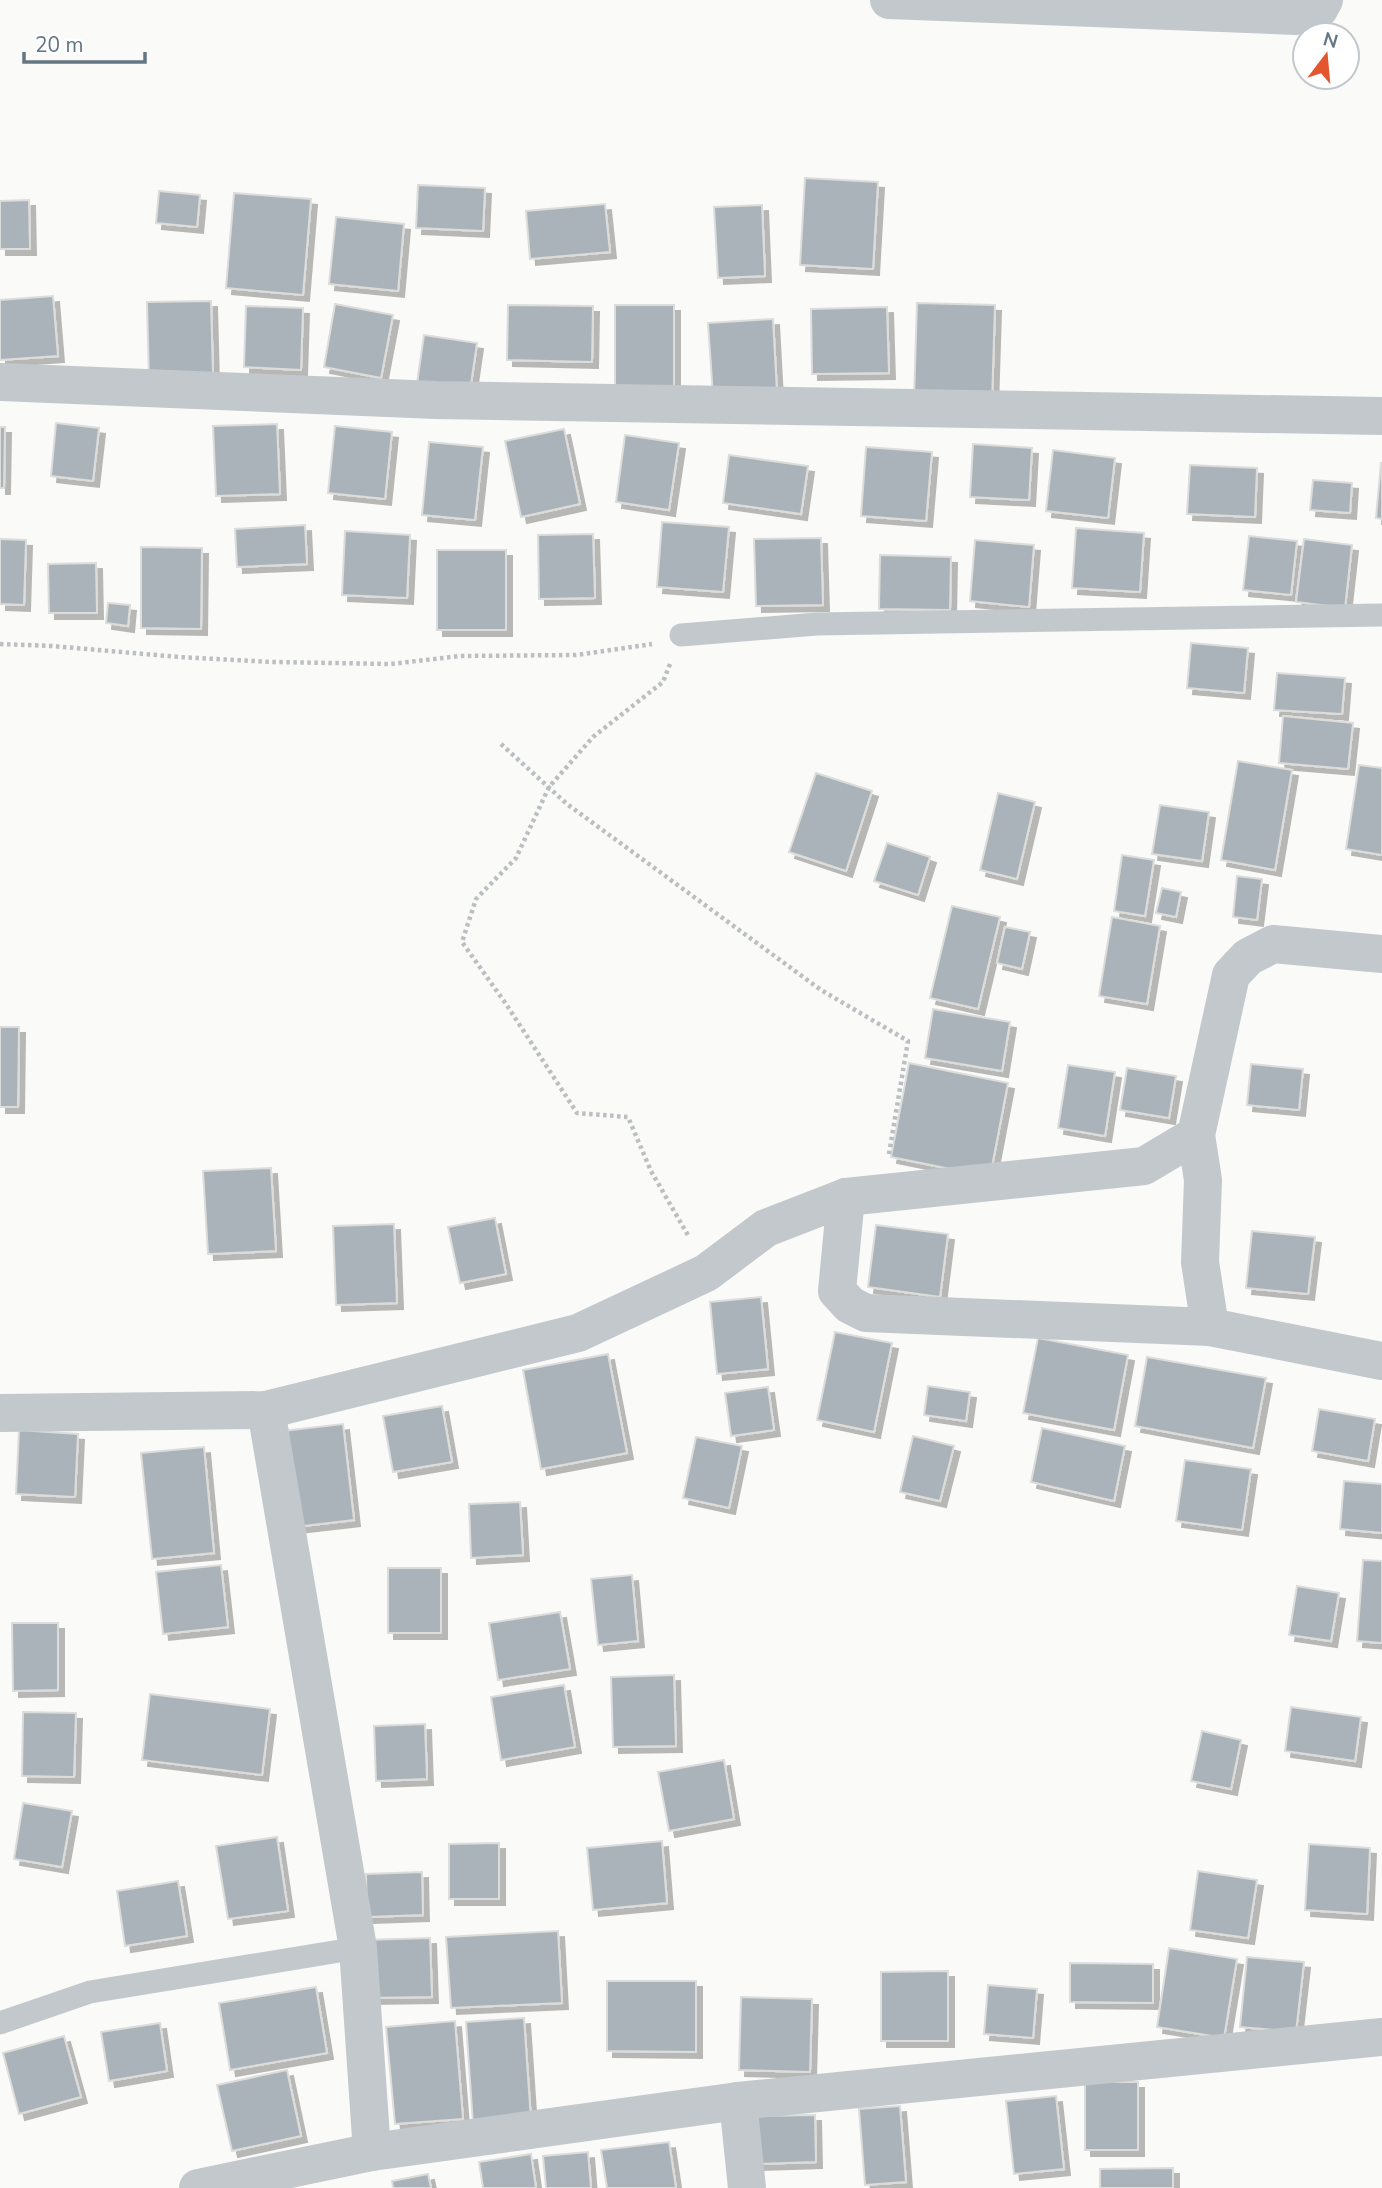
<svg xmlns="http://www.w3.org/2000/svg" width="1382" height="2188" font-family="'Nunito Sans',sans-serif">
<defs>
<filter id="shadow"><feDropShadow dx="6" dy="6" stdDeviation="0" flood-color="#0004"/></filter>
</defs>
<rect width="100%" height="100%" fill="#fafaf8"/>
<g fill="#aab3b9" stroke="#dcdcda" stroke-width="2" filter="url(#shadow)">
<path d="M 805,178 L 878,182 L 873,269 L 800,265 Z"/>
<path d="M 418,185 L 485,188 L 483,231 L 416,228 Z"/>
<path d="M 159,191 L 200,195 L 197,227 L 156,223 Z"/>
<path d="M 234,193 L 311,199 L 303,295 L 226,288 Z"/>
<path d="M 29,200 L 30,249 L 0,249 L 0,201 Z"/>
<path d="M 605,204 L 610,252 L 530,259 L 526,211 Z"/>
<path d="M 762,205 L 765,276 L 718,278 L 714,207 Z"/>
<path d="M 336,217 L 404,224 L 398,291 L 329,284 Z"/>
<path d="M 53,296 L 58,356 L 0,360 L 0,300 Z"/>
<path d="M 211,301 L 213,377 L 149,378 L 147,302 Z"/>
<path d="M 917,303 L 995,305 L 992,401 L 914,399 Z"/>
<path d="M 335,304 L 393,315 L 381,378 L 324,367 Z"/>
<path d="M 508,305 L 593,306 L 592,362 L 507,360 Z"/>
<rect x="615" y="305" width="59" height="83"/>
<path d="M 246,306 L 303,308 L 301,370 L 244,367 Z"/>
<path d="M 887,307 L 889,373 L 812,374 L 811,309 Z"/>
<path d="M 773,319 L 777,392 L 713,396 L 708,323 Z"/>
<path d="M 424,335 L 477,343 L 470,391 L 417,383 Z"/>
<path d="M 56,423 L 99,428 L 93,481 L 51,476 Z"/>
<path d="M 277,424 L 280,494 L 216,496 L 213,426 Z"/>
<path d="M 335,426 L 392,432 L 385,499 L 328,493 Z"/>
<path d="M 0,427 L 5,427 L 4,488 L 0,488 Z"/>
<path d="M 564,429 L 580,504 L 521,517 L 505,441 Z"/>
<path d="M 625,435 L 679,443 L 669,510 L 616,502 Z"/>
<path d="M 429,442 L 483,447 L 475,520 L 422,515 Z"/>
<path d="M 973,444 L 1032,448 L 1029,500 L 970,497 Z"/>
<path d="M 866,447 L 932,452 L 926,521 L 861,516 Z"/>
<path d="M 1053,450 L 1115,458 L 1108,518 L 1046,511 Z"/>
<path d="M 729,455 L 808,466 L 801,514 L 723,503 Z"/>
<path d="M 1381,463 L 1382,463 L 1382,519 L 1376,518 Z"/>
<path d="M 1190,465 L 1257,468 L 1255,517 L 1187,514 Z"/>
<path d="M 1313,480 L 1352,483 L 1350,513 L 1310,510 Z"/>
<path d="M 662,522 L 729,527 L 723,592 L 657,587 Z"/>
<path d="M 305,525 L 307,564 L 237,567 L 235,529 Z"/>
<path d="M 1076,528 L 1144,533 L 1140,592 L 1072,588 Z"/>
<path d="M 345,531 L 410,535 L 407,598 L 342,595 Z"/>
<path d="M 593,534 L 595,598 L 539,599 L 538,535 Z"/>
<path d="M 1249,536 L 1297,541 L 1291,595 L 1243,590 Z"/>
<path d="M 821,538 L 823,605 L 756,606 L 754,539 Z"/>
<path d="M 0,539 L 26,540 L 24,605 L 0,604 Z"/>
<path d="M 1304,539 L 1352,545 L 1345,608 L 1296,602 Z"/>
<path d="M 975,540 L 1034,545 L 1029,607 L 970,601 Z"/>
<path d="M 141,547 L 202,548 L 201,629 L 141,628 Z"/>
<rect x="437" y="550" width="69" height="80"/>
<path d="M 880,555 L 951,557 L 950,610 L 879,609 Z"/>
<path d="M 96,563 L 97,613 L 49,613 L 48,564 Z"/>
<path d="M 108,603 L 130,605 L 128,626 L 106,623 Z"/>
<path d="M 1191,643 L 1248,648 L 1244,693 L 1187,688 Z"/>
<path d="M 1277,673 L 1345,678 L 1342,714 L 1274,710 Z"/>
<path d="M 1283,716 L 1353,723 L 1348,769 L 1279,763 Z"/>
<path d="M 1238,761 L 1292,770 L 1275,870 L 1221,860 Z"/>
<path d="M 1359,765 L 1382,768 L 1382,855 L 1346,849 Z"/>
<path d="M 816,773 L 872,791 L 846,871 L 789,852 Z"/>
<path d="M 998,793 L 1035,802 L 1017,879 L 980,870 Z"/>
<path d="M 1160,805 L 1209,812 L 1202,861 L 1152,854 Z"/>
<path d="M 887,843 L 930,857 L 918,895 L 874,881 Z"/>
<path d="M 1122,855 L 1154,860 L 1145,916 L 1114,911 Z"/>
<path d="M 1237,876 L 1262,879 L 1257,920 L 1233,917 Z"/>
<path d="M 1162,888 L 1181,892 L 1176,917 L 1156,913 Z"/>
<path d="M 952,906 L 1000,917 L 978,1009 L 930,998 Z"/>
<path d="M 1112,917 L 1160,926 L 1147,1004 L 1099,996 Z"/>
<path d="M 1005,927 L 1030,932 L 1022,969 L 997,963 Z"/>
<path d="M 933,1009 L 1010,1022 L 1002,1071 L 925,1058 Z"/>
<path d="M 0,1027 L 19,1027 L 18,1107 L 0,1107 Z"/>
<path d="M 909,1063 L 1008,1083 L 990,1177 L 891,1157 Z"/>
<path d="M 1251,1064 L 1303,1069 L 1299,1110 L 1247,1105 Z"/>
<path d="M 1068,1065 L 1115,1072 L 1105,1136 L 1058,1128 Z"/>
<path d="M 1127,1068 L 1176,1076 L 1169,1118 L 1120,1110 Z"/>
<path d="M 271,1168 L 276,1251 L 208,1254 L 203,1171 Z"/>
<path d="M 495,1218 L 506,1274 L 460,1283 L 448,1227 Z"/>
<path d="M 394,1224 L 397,1303 L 336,1305 L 333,1226 Z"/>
<path d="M 876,1225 L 948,1234 L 940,1297 L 868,1287 Z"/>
<path d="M 1252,1231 L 1315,1237 L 1308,1294 L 1246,1288 Z"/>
<path d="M 761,1297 L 768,1369 L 717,1374 L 710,1302 Z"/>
<path d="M 835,1332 L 892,1343 L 874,1432 L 817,1420 Z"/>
<path d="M 1038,1338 L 1128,1355 L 1114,1430 L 1023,1413 Z"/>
<path d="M 608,1354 L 627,1453 L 541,1469 L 523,1370 Z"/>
<path d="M 1147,1357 L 1266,1378 L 1253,1448 L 1135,1426 Z"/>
<path d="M 928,1386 L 970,1392 L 966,1421 L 924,1415 Z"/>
<path d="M 768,1387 L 774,1430 L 731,1436 L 725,1393 Z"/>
<path d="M 442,1406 L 452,1462 L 393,1472 L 383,1416 Z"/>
<path d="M 1319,1409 L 1375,1419 L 1368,1461 L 1312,1451 Z"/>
<path d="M 343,1424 L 354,1520 L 295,1527 L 283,1431 Z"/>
<path d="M 1042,1428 L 1125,1446 L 1114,1501 L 1031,1482 Z"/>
<path d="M 19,1430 L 78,1434 L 75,1497 L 16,1494 Z"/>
<path d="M 913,1436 L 954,1446 L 940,1501 L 900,1492 Z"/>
<path d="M 696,1437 L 742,1446 L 729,1508 L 683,1498 Z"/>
<path d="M 204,1447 L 214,1553 L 152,1559 L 141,1453 Z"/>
<path d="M 1185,1460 L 1251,1469 L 1242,1530 L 1176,1521 Z"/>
<path d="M 1344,1481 L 1382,1484 L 1382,1533 L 1340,1529 Z"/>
<path d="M 520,1502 L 523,1555 L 471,1558 L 469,1504 Z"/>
<path d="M 1363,1560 L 1382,1561 L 1382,1643 L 1357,1641 Z"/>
<path d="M 221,1565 L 228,1627 L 163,1634 L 156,1572 Z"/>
<rect x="388" y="1568" width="53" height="65"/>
<path d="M 632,1575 L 638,1641 L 598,1645 L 591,1579 Z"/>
<path d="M 1297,1586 L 1339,1593 L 1331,1641 L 1289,1635 Z"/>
<path d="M 560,1612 L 570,1669 L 498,1680 L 489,1623 Z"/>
<path d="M 12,1623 L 58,1623 L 58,1690 L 13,1691 Z"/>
<path d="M 674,1675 L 676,1746 L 613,1747 L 611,1677 Z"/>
<path d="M 564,1685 L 575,1747 L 501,1760 L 491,1697 Z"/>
<path d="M 150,1694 L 270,1709 L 262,1775 L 142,1760 Z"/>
<path d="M 1291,1707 L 1361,1717 L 1355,1761 L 1285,1751 Z"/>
<path d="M 23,1712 L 76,1713 L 74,1777 L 22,1776 Z"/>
<path d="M 425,1724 L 427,1779 L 376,1781 L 374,1726 Z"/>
<path d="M 1202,1731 L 1241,1740 L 1231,1789 L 1191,1781 Z"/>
<path d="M 724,1760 L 734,1819 L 669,1831 L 658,1772 Z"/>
<path d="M 23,1803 L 72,1811 L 62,1867 L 14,1859 Z"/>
<path d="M 277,1837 L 288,1911 L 228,1919 L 216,1846 Z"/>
<path d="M 662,1841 L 667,1903 L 593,1910 L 587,1848 Z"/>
<path d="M 499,1843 L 499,1899 L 449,1899 L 449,1844 Z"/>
<path d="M 1309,1844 L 1370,1848 L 1367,1914 L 1305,1910 Z"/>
<path d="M 1198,1871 L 1257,1880 L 1248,1938 L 1190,1930 Z"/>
<path d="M 422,1872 L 423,1915 L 367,1917 L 366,1874 Z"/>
<path d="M 178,1881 L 187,1936 L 125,1946 L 117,1891 Z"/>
<path d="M 558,1931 L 562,2003 L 451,2008 L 446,1937 Z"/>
<path d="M 430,1938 L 432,1997 L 366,1998 L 364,1940 Z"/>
<path d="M 1169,1948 L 1237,1959 L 1224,2038 L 1157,2027 Z"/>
<path d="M 1247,1957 L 1304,1962 L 1296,2032 L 1240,2027 Z"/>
<path d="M 1070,1963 L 1153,1964 L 1153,2003 L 1070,2002 Z"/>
<path d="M 948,1971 L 948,2041 L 881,2041 L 881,1972 Z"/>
<path d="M 607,1981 L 696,1981 L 696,2052 L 607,2051 Z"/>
<path d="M 988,1985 L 1037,1989 L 1033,2038 L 984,2034 Z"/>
<path d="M 316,1987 L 327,2053 L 230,2070 L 219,2003 Z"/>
<path d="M 741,1997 L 812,1999 L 810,2072 L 739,2070 Z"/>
<path d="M 524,2018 L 531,2120 L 473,2124 L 466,2022 Z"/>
<path d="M 455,2021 L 463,2119 L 395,2124 L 386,2027 Z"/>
<path d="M 160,2023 L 167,2071 L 109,2081 L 101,2032 Z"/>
<path d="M 64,2036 L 81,2097 L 19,2114 L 3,2053 Z"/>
<path d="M 287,2070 L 301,2136 L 232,2151 L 217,2085 Z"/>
<rect x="1085" y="2082" width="53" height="68"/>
<path d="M 1056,2096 L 1064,2169 L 1014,2174 L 1006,2101 Z"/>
<path d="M 900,2106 L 906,2182 L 865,2185 L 859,2109 Z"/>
<path d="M 815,2115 L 816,2162 L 756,2164 L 754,2116 Z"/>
<path d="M 669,2142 L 676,2188 L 607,2188 L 601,2150 Z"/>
<path d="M 588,2152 L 591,2188 L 546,2188 L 543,2156 Z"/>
<path d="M 531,2154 L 536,2188 L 483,2188 L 479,2162 Z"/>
<path d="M 1173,2168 L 1173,2188 L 1100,2188 L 1100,2169 Z"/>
<path d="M 428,2174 L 431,2188 L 393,2188 L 392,2181 Z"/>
</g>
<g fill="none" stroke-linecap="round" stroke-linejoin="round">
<g stroke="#bbbfc2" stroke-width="4.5" stroke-dasharray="3.5 3.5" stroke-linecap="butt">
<path d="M 0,644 L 52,646 L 179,657 L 272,662 L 391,664 L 460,656 L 576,655 L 652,644"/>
<path d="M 670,664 L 663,682 L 593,737 L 549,787 L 516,858 L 476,899 L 462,942 L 506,1004 L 577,1113 L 628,1117 L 651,1171 L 689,1237"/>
<path d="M 501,744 L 567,804 L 821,990 L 908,1041 L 889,1154"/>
</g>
<g stroke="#c3c8cc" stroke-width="23">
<path d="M 681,635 L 817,624 L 1382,615"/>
<path d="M 0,2023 L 90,1992 L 358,1948"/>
</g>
<g stroke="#c3c8cc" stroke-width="38">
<path d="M 889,0 L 1296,16 L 1319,9 L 1324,0"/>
<path d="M 0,382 L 436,400 L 1382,416"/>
<path d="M 846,1197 L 837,1291 L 850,1305 L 866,1313 L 1210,1327 L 1382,1361"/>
<path d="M 1210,1327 L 1200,1262 L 1203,1180 L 1196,1135 L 1231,975 L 1248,957 L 1273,944 L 1382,954"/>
<path d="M 266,1410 L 358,1948 L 372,2152"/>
<path d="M 0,1413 L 266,1410 L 578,1333 L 706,1273 L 766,1228 L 846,1197 L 1144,1166 L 1196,1135"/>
<path d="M 738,2101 L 747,2188"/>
<path d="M 198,2188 L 372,2152 L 738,2101 L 1382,2037"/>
</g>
</g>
<g transform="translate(1326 56) rotate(16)"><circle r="33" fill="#ffffff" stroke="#c1c8cd" stroke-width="2"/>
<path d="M0-5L12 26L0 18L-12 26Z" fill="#e4572e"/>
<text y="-10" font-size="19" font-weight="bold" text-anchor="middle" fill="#657683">N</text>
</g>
<path d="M24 52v10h121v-10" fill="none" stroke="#657683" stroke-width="3.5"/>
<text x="35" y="52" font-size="21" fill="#657683" stroke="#ffffff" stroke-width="5" paint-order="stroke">20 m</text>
</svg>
